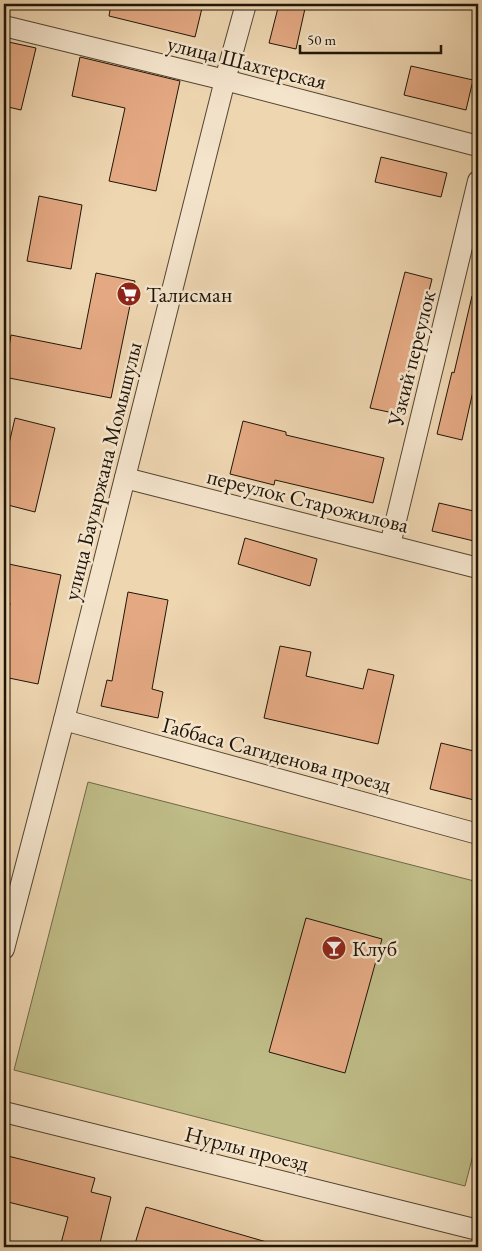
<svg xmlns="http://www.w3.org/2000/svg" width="482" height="1251" font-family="'EB Garamond',serif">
<rect width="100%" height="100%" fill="#eed6b1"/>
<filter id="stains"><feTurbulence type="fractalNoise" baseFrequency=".004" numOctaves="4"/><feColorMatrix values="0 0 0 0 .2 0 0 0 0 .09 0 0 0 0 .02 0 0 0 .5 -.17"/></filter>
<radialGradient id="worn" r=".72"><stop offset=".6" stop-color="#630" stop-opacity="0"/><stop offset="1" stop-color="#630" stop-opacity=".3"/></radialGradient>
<path fill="#bfbc87" stroke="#6f6847" d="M 88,782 L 478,882 L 478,1136 L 465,1186 L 14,1070 Z"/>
<g fill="#e4a983" stroke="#1f1507">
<path d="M 111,4 L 203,4 L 195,37 L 109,16 Z"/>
<path d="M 279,4 L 306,4 L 296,49 L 269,43 Z"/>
<path d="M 4,41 L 36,48 L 21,110 L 4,106 Z"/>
<path d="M 80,57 L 180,81 L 156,191 L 109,181 L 125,108 L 72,96 Z"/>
<path d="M 411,66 L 473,80 L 466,110 L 404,95 Z"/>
<path d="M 381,157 L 447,173 L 441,197 L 375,182 Z"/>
<path d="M 39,196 L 82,205 L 71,269 L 27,261 Z"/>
<path d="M 405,272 L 432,279 L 398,414 L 370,408 Z"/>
<path d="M 96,273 L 135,281 L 111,398 L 4,377 L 11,335 L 81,349 Z"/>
<path d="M 472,296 L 478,297 L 478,369 L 462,440 L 437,434 L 452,372 L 454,373 Z"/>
<path d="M 15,418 L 55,428 L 35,512 L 4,504 L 4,447 L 8,448 Z"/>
<path d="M 243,421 L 286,432 L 286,435 L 384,458 L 373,503 L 275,480 L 274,485 L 230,474 Z"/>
<path d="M 439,503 L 478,512 L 478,542 L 432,531 Z"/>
<path d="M 245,538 L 317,559 L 310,586 L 238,564 Z"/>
<path d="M 4,563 L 61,575 L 38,684 L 4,677 L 4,633 L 10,603 L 4,602 Z"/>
<path d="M 128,592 L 168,600 L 152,689 L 163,692 L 158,718 L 101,706 L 107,680 L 112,681 Z"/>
<path d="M 280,646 L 311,652 L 306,676 L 363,689 L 368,669 L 394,675 L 378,744 L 264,718 Z"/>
<path d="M 441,743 L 478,752 L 478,801 L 430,789 Z"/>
<path d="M 306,918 L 382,939 L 345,1073 L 269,1052 Z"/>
<path d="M 4,1155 L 95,1178 L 91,1192 L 111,1197 L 99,1247 L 60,1247 L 68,1217 L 4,1201 Z"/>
<path d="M 146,1207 L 270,1243 L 269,1247 L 134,1247 Z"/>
</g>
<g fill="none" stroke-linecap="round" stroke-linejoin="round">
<defs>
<g id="minor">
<path d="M 4,26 L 225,80 L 478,146"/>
<path d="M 125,478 L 478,568"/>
<path d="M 390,545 L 478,181"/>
<path d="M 64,720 L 478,834"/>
<path d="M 4,949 L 64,720 L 225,80 L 246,4"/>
<path d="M 4,1112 L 478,1230"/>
</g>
</defs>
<use href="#minor" stroke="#534532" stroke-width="22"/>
<use href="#minor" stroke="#f4e4cc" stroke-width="20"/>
</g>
<defs>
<symbol id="supermarket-disc" viewBox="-11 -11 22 22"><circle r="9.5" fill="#8f2418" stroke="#f4e4cc"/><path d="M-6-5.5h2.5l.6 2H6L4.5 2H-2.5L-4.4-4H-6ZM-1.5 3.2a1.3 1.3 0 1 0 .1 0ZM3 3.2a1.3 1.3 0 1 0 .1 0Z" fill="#fff"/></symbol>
<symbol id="bar-disc" viewBox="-11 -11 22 22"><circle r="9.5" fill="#8f2418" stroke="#f4e4cc"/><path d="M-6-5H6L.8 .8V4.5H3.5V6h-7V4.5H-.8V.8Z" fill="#fff"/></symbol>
</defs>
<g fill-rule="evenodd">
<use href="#supermarket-disc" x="115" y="280" width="28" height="28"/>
<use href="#bar-disc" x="320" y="934" width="28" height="28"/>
</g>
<g text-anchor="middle" stroke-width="5" stroke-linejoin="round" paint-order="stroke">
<g font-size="22" fill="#1f1507" stroke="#f4e4cc">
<text transform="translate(247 62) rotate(14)" y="8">улица Шахтерская</text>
<text transform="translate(411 358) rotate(-76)" y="8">Узкий переулок</text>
<text transform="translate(102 471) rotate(-76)" y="8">улица Бауыржана Момышулы</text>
<text transform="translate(308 500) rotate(14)" y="8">переулок Старожилова</text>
<text transform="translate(277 754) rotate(15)" y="8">Габбаса Сагиденова проезд</text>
<text transform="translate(247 1148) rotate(14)" y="8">Нурлы проезд</text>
</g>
<g font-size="22" fill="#1f1507" stroke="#f4e4cc" text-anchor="start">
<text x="146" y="302">Талисман</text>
<text x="352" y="956">Клуб</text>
</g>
</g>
<rect width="482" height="1251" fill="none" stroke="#eed6b1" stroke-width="20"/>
<rect x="5" y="5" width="472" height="1241" fill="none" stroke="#1f1507" stroke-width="2.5"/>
<rect x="10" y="10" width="462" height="1231" fill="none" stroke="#1f1507"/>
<path d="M300 45v8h141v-8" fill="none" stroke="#1f1507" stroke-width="2.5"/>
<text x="307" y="45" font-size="15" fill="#1f1507" stroke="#f4e4cc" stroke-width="4" paint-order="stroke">50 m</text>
<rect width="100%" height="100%" filter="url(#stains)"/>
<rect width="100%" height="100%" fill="url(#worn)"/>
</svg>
